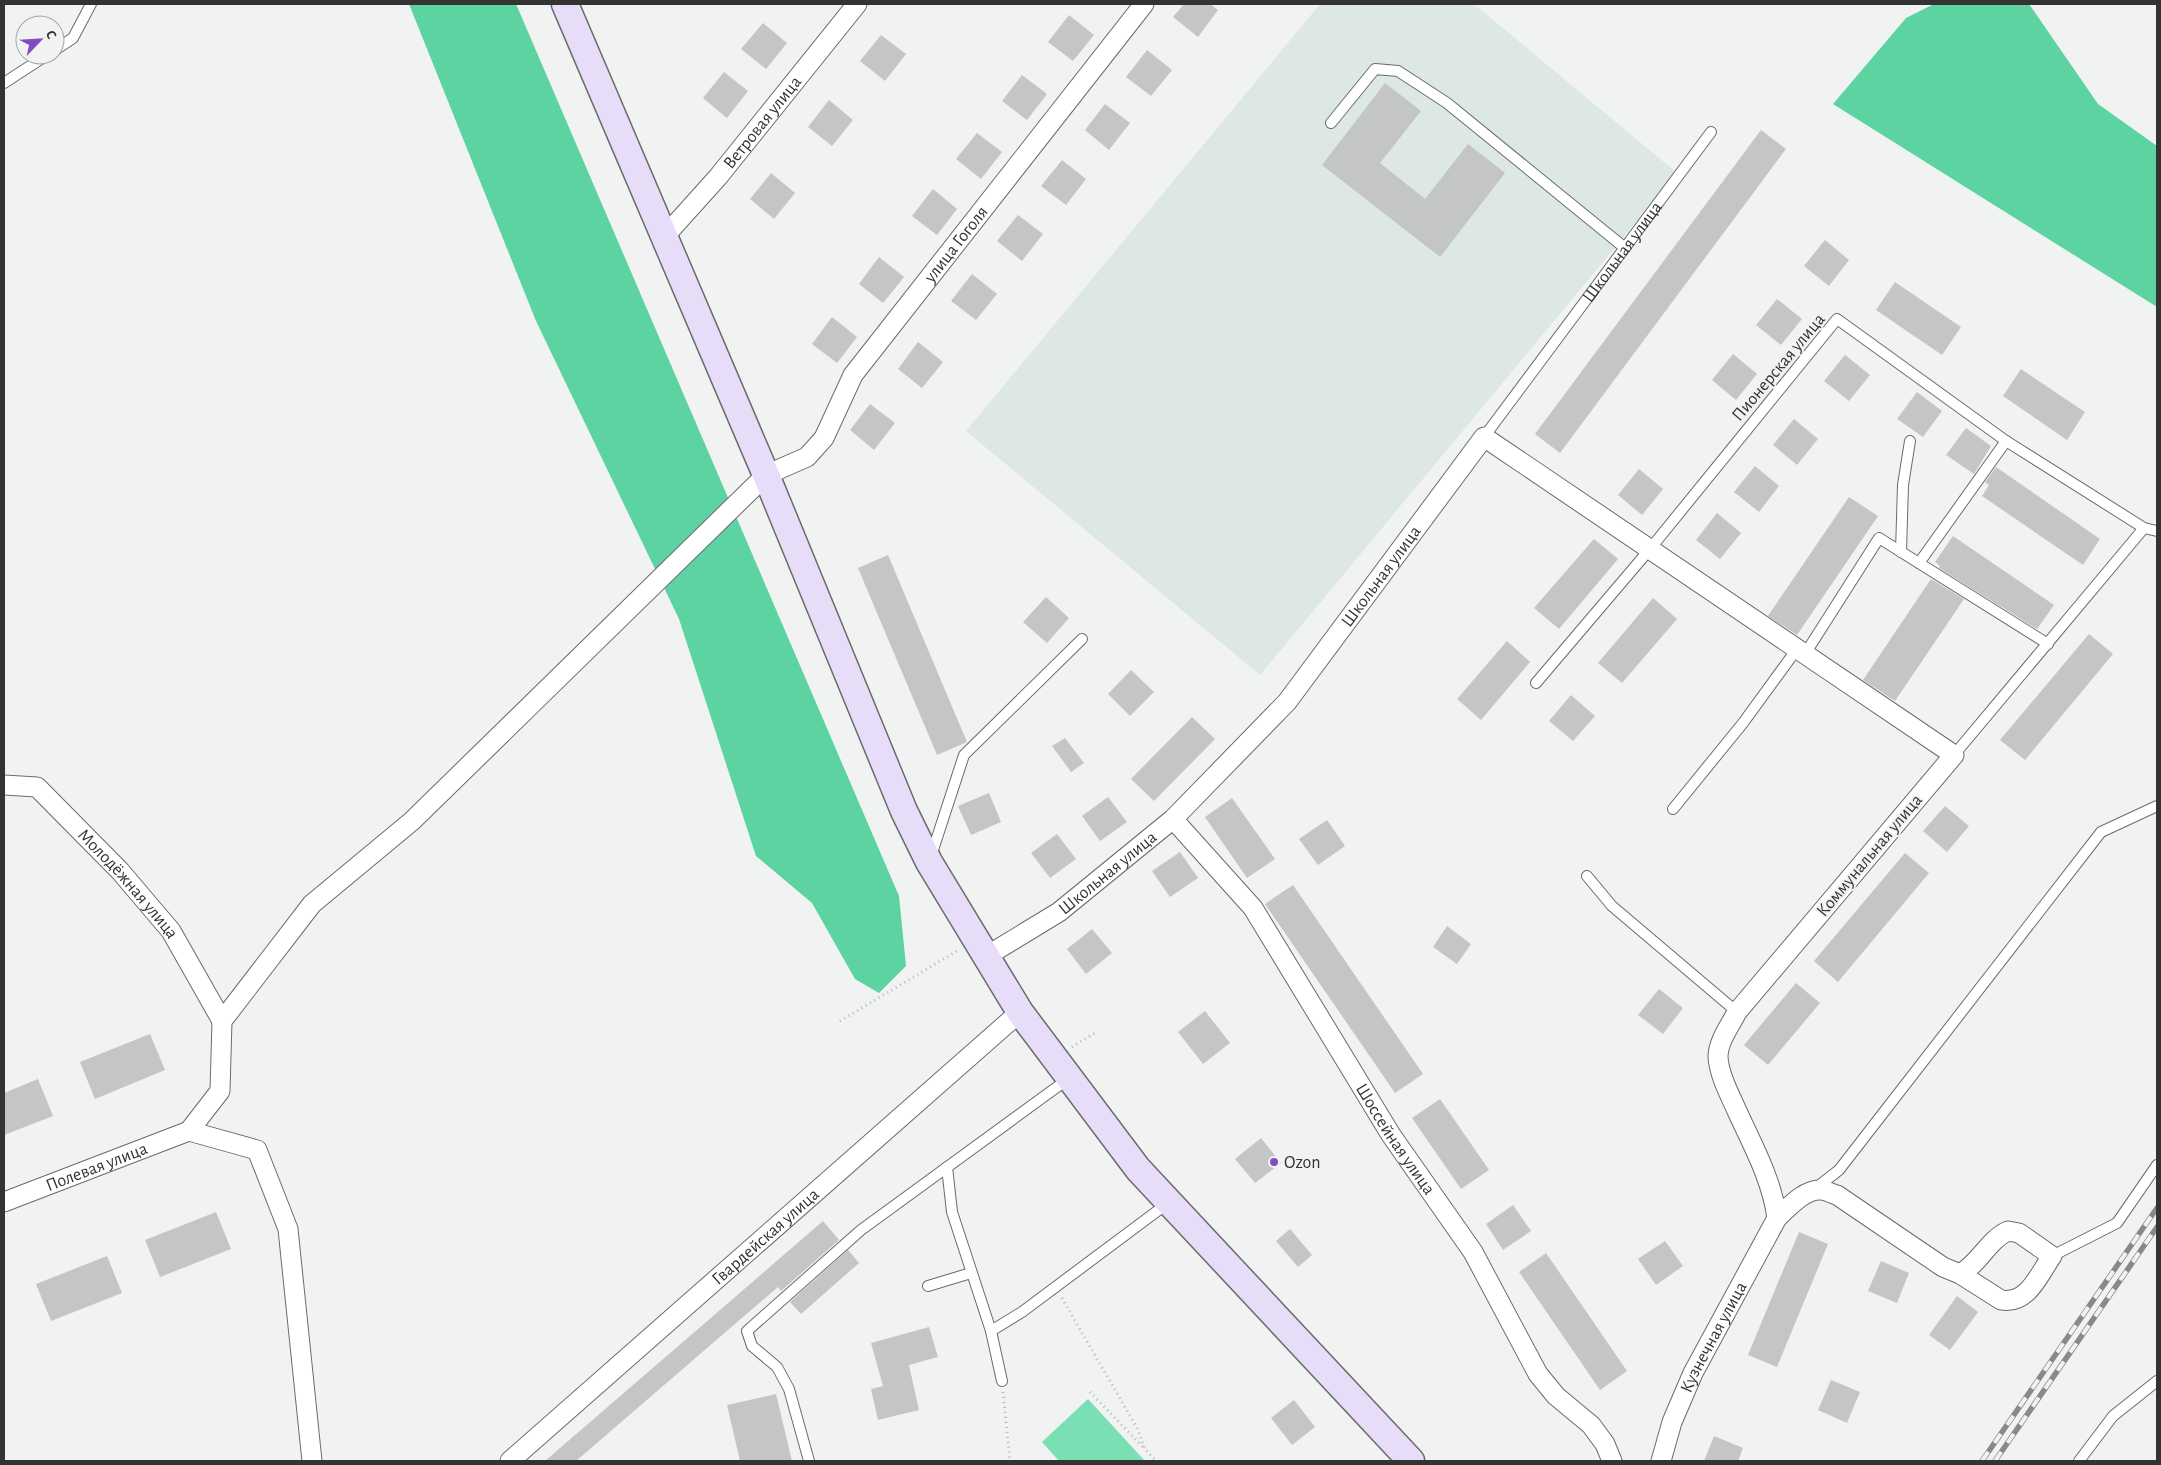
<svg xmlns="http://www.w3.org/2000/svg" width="2161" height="1465" font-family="'Alegreya Sans',sans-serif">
<rect width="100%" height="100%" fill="#f0f3f2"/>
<path fill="#dee8e2" d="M 1320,4 L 1474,4 L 1677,173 L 1260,675 L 966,431 Z"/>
<path fill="#7ae0b3" d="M 1088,1399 L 1145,1461 L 1059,1461 L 1042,1442 Z"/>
<g fill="#5cd3a1">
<path d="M 409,4 L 516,4 L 899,896 L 906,966 L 879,993 L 855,979 L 812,903 L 756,856 L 679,619 L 536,321 Z"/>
<path d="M 1934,4 L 2029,4 L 2098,104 L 2157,146 L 2157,307 L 1833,104 L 1906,18 Z"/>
</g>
<g fill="#c3c6c4">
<path d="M 1184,4 L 1210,4 L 1218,10 L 1198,37 L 1173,17 Z"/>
<path d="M 1069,15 L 1094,35 L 1073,61 L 1048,42 Z"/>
<path d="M 763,23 L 787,43 L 766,69 L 741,49 Z"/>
<path d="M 881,35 L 906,54 L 885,81 L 860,61 Z"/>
<path d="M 1147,50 L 1172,70 L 1151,96 L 1126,77 Z"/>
<path d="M 724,72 L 748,91 L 727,118 L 703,98 Z"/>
<path d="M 1022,75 L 1047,94 L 1027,120 L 1002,101 Z"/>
<path d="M 1385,83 L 1421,111 L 1380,163 L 1425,199 L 1468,144 L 1505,173 L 1440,257 L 1322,165 Z"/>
<path d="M 829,100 L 853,120 L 832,146 L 808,127 Z"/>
<path d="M 1105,104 L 1130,123 L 1109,150 L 1085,130 Z"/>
<path d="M 1761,130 L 1786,149 L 1560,453 L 1535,434 Z"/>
<path d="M 977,133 L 1002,152 L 981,179 L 956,159 Z"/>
<path d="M 1062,160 L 1086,179 L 1066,205 L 1041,186 Z"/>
<path d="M 771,173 L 795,193 L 774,219 L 750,199 Z"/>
<path d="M 933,189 L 957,209 L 937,235 L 912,216 Z"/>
<path d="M 1018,215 L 1043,234 L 1022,261 L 997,241 Z"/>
<path d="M 1825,240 L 1849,260 L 1829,286 L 1804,266 Z"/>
<path d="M 879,257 L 904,277 L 883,303 L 859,284 Z"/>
<path d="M 972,274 L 997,294 L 976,320 L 951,301 Z"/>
<path d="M 1895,282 L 1961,327 L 1942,355 L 1876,310 Z"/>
<path d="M 1777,299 L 1802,319 L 1781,345 L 1756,325 Z"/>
<path d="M 832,317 L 857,337 L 837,363 L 812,344 Z"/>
<path d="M 918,342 L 943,362 L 922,388 L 898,369 Z"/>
<path d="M 1733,354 L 1757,374 L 1736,400 L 1712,380 Z"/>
<path d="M 1845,355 L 1870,375 L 1849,401 L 1824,381 Z"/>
<path d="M 2021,369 L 2085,412 L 2067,440 L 2003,396 Z"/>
<path d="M 1917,392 L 1942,411 L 1923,437 L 1897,419 Z"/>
<path d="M 870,404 L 895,423 L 874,450 L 850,430 Z"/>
<path d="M 1794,419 L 1818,439 L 1797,465 L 1773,445 Z"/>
<path d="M 1966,428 L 1991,446 L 1974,474 L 1946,455 Z"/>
<path d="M 1755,466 L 1779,486 L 1759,512 L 1734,492 Z"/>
<path d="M 1996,467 L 2100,539 L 2083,565 L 1982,496 L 1989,485 L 1985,482 Z"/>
<path d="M 1639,469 L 1663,489 L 1642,515 L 1618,495 Z"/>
<path d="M 1849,497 L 1878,516 L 1797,635 L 1768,616 Z"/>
<path d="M 1717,513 L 1741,533 L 1720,559 L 1696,540 Z"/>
<path d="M 1953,536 L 2054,605 L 2037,629 L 1939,568 L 1940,566 L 1935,562 Z"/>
<path d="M 1594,539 L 1618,559 L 1559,629 L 1534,608 Z"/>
<path d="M 888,555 L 967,742 L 937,755 L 858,568 Z"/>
<path d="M 1931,579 L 1964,599 L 1895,701 L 1863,680 Z"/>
<path d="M 1046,597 L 1069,618 L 1047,643 L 1023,622 Z"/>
<path d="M 1653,598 L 1677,619 L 1622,683 L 1598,663 Z"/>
<path d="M 2089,634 L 2113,654 L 2025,760 L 2000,740 Z"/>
<path d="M 1507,641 L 1530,662 L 1481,720 L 1457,699 Z"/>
<path d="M 1131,670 L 1154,692 L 1130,716 L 1108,694 Z"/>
<path d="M 1571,695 L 1595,716 L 1573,741 L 1549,721 Z"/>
<path d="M 1192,717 L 1215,739 L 1154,801 L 1131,779 Z"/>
<path d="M 1065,738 L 1084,763 L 1071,772 L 1052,746 Z"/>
<path d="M 989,793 L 1001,822 L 971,835 L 958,806 Z"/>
<path d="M 1108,797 L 1127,822 L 1100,841 L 1082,816 Z"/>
<path d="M 1232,798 L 1275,859 L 1247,878 L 1205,817 Z"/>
<path d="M 1945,806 L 1969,826 L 1947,852 L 1923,831 Z"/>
<path d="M 1327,820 L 1345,846 L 1318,865 L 1299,839 Z"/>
<path d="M 1057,834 L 1076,859 L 1050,878 L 1031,853 Z"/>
<path d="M 1180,852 L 1198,878 L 1170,897 L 1152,871 Z"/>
<path d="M 1905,853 L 1929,873 L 1838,982 L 1814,961 Z"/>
<path d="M 1293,885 L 1423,1074 L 1395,1093 L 1265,904 Z"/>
<path d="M 1447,926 L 1471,944 L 1457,964 L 1433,947 Z"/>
<path d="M 1092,929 L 1112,953 L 1086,974 L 1067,949 Z"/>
<path d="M 1796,983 L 1820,1003 L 1768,1065 L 1744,1045 Z"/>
<path d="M 1659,989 L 1683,1008 L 1663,1034 L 1638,1015 Z"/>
<path d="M 1205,1011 L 1230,1043 L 1203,1064 L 1178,1032 Z"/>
<path d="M 150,1034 L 165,1070 L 95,1099 L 80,1062 Z"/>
<path d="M 38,1079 L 53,1116 L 4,1135 L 4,1093 Z"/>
<path d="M 1440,1099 L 1489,1170 L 1461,1189 L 1412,1118 Z"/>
<path d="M 1261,1138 L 1281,1163 L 1255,1183 L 1235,1159 Z"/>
<path d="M 1513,1205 L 1531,1231 L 1503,1250 L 1486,1224 Z"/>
<path d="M 216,1212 L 231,1249 L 160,1277 L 145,1240 Z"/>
<path d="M 823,1221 L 839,1240 L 781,1291 L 778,1287 L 576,1461 L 545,1461 Z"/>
<path d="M 1290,1229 L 1312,1255 L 1298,1267 L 1276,1241 Z"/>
<path d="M 1799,1232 L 1828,1244 L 1777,1367 L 1748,1355 Z"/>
<path d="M 1665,1241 L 1683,1266 L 1656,1285 L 1638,1259 Z"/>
<path d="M 848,1250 L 859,1263 L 801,1314 L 790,1302 Z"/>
<path d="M 1546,1253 L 1627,1371 L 1600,1390 L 1519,1272 Z"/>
<path d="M 107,1256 L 122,1293 L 51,1321 L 36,1284 Z"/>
<path d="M 1881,1261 L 1909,1273 L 1897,1303 L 1868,1291 Z"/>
<path d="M 1957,1296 L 1978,1312 L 1950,1350 L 1929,1335 Z"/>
<path d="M 929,1327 L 938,1357 L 909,1365 L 919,1410 L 878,1420 L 871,1389 L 883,1386 L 871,1343 Z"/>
<path d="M 1831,1380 L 1860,1392 L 1847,1423 L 1818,1410 Z"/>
<path d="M 776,1394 L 792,1461 L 740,1461 L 727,1405 Z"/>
<path d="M 1294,1400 L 1315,1427 L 1292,1445 L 1271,1418 Z"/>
<path d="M 1714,1436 L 1743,1448 L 1738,1461 L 1704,1461 Z"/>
</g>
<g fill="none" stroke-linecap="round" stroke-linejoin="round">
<defs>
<g id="service">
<path d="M 55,50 L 73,38 L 91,4"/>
<path d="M 4,83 L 47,55"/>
<path d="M 1331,123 L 1375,69 L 1398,71 L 1447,103 L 1625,248"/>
<path id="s1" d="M 1484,437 L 1711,132"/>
<path d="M 1901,552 L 1903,485 L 1910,441"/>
<path d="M 1919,563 L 2006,441"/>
<path d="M 1805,654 L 1879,538 L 2048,644"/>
<path d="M 1536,683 L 1650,549 L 1837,319 L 2006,441 L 2144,528 L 2157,531"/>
<path d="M 1954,755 L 2144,528"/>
<path d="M 1673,809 L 1743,723 L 1797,649"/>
<path d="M 931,856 L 964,755 L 1082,639"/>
<path d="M 1587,876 L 1612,906 L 1737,1012"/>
<path d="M 947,1167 L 952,1212 L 991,1331 L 1002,1381"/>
<path d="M 1816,1188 L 1839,1170 L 2101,832 L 2157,806"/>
<path d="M 2052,1256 L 2117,1223 L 2157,1165"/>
<path d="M 928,1286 L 971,1273"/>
<path d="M 991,1331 L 1022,1312 L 1168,1203"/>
<path d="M 809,1461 L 789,1389 L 777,1367 L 752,1346 L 747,1331 L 861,1230 L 1068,1079"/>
<path d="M 2079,1461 L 2113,1416 L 2157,1381"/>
</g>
<g id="minor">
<path id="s2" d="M 664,237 L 718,177 L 857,4"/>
<path id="s3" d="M 4,785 L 37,787 L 120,871 L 171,931 L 222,1021"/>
<path id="s4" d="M 1173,819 L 1253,908 L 1391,1135 L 1473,1252 L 1538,1374 L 1556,1396 L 1591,1425 L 1605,1444 L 1612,1461"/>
<path id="s5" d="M 985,957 L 1059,912 L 1173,819 L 1287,702 L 1484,437 L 1954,755 L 1737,1012 C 1730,1026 1718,1041 1718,1057 C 1719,1075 1730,1095 1737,1111 C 1753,1146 1772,1180 1777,1218"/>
<path id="s6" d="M 4,1202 L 189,1131"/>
<path id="s7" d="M 312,1461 L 288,1229 L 257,1150 L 189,1131 L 220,1091 L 222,1021 L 312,904 L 412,821 L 766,475 L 807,457 L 824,438 L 853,375 L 1144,4"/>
<path id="s8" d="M 510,1461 L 1020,1012"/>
<path id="s9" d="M 1661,1461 L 1672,1422 L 1693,1373 L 1777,1218 C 1788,1208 1804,1189 1821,1190 C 1826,1190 1832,1194 1837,1195 L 1943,1267 L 1960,1274 L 2001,1300 C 2028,1305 2039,1274 2052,1256 L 2019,1233 L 2008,1231 C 1988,1240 1980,1263 1960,1274"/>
</g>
<path id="secondary" d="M 565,4 L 766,475 L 904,811 L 929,862 L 1020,1012 L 1138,1169 L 1411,1461"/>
</defs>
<use href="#service" stroke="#696c6a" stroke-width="12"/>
<use href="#minor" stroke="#696c6a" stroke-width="21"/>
<use href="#secondary" stroke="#696c6a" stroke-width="29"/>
<g stroke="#b6b8b7" stroke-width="3" stroke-dasharray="1 4" stroke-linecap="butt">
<path d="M 840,1021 L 957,951"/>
<path d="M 1072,1047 L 1095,1033"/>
<path d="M 1062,1298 L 1137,1428 L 1145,1449 L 1156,1461"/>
<path d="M 1003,1392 L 1010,1461"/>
<path d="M 1090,1392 L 1143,1447"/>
</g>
<use href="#service" stroke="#fff" stroke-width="10"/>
<use href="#minor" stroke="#fff" stroke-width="19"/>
<use href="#secondary" stroke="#e8ddf9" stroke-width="26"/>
<defs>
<g id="rail">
<path d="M 1982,1461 L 2157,1208"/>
<path d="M 1995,1461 L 2157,1227"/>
</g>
</defs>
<use href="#rail" stroke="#888a89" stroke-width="5.5"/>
<use href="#rail" stroke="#f0f3f2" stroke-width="4" stroke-dasharray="11" stroke-linecap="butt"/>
</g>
<circle fill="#824bc2" stroke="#f0f3f2" stroke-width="2" cx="1274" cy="1162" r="5"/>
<g text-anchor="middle" stroke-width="4" stroke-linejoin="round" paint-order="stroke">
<g font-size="18" fill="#323332" stroke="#f0f3f2">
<text dy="6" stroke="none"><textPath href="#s2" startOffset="151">Ветровая улица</textPath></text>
<text dy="6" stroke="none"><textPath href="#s7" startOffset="1588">улица Гоголя</textPath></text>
<text dy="6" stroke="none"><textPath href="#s1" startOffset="231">Школьная улица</textPath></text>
<text transform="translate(1778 367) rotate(-50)" y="6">Пионерская улица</text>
<text dy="6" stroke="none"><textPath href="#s5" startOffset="554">Школьная улица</textPath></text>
<text transform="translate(1869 855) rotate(-50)" y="6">Коммунальная улица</text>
<text dy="6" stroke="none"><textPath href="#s5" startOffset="149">Школьная улица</textPath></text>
<text dy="6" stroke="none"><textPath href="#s3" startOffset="166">Молодёжная улица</textPath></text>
<text dy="6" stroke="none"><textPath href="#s4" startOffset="391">Шоссейная улица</textPath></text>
<text dy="6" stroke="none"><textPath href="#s6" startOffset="99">Полевая улица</textPath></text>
<text dy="6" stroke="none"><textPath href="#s8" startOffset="340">Гвардейская улица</textPath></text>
<text dy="6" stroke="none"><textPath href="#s9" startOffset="135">Кузнечная улица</textPath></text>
</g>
<g font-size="18" fill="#323332" stroke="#f0f3f2" text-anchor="start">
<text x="1284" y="1168">Ozon</text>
</g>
</g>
<rect width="2161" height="1465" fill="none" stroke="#323332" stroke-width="10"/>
<g transform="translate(40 40) rotate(65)"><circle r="24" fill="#f0f3f2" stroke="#a4a6a5"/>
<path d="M0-4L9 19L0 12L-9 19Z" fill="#824bc2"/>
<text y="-8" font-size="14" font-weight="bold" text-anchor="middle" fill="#323332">С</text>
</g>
</svg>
